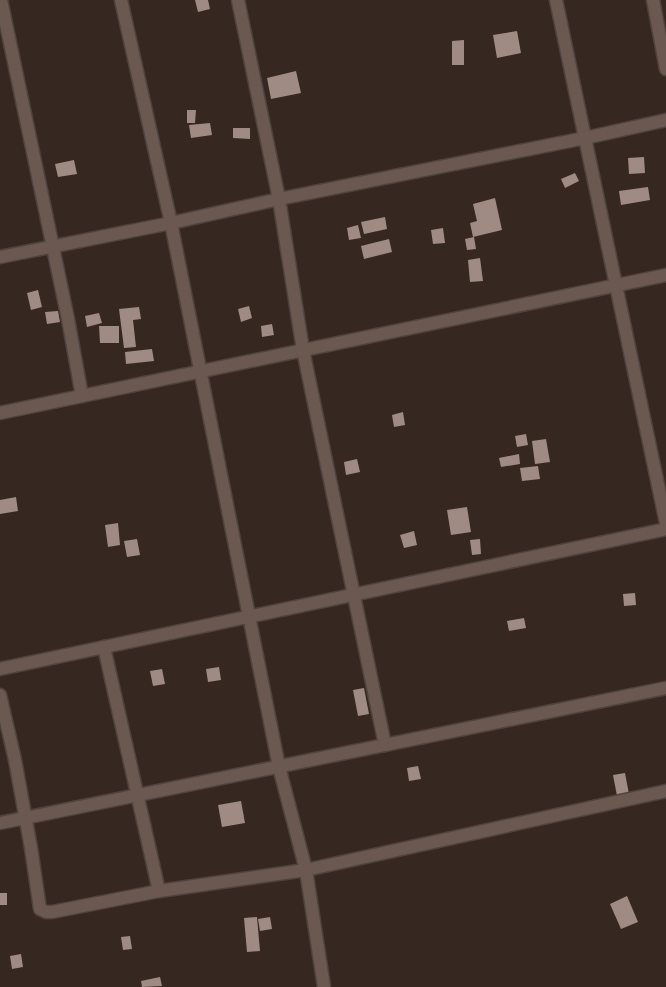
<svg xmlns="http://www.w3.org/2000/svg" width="666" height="987" font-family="'Golos Text',sans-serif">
<rect width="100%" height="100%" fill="#372721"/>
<g fill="#a08b84">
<path d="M 195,0 L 208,0 L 210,9 L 198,12 Z"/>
<path d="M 517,31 L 521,53 L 497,58 L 493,35 Z"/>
<path d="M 464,40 L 464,65 L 452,65 L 452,41 Z"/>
<path d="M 296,71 L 301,93 L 271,99 L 267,78 Z"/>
<path d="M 187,110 L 196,110 L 195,123 L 187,123 Z"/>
<path d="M 210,123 L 212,135 L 191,138 L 189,125 Z"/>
<path d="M 233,128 L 250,128 L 250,139 L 233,138 Z"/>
<path d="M 644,157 L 645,173 L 629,174 L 628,158 Z"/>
<path d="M 74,160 L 77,174 L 58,177 L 55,164 Z"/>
<path d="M 575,173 L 579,181 L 565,188 L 561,179 Z"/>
<path d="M 648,187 L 650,200 L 621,205 L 619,191 Z"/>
<path d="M 495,198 L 502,230 L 473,237 L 470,223 L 477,221 L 473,204 Z"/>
<path d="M 385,217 L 387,229 L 364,234 L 361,222 Z"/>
<path d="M 358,225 L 361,238 L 349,240 L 347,228 Z"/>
<path d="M 443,228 L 445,243 L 433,244 L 431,230 Z"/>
<path d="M 474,237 L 476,249 L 467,250 L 465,239 Z"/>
<path d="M 389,239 L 392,252 L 364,259 L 361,246 Z"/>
<path d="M 480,258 L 483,281 L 470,282 L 468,260 Z"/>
<path d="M 38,290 L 42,307 L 31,310 L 27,293 Z"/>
<path d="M 249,306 L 252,318 L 241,322 L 238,309 Z"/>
<path d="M 139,307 L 141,319 L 133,320 L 136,347 L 124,348 L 119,309 Z"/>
<path d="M 58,311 L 60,322 L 47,324 L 45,312 Z"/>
<path d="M 99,313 L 102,323 L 87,327 L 85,316 Z"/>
<path d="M 272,324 L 274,335 L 262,337 L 261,326 Z"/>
<path d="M 99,326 L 119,326 L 119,343 L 100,343 Z"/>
<path d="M 152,349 L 154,361 L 126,364 L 125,352 Z"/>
<path d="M 403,412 L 405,425 L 394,427 L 392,415 Z"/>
<path d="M 526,434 L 528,445 L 517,447 L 515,436 Z"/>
<path d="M 546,439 L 550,462 L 535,464 L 532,441 Z"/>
<path d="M 519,454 L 520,464 L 501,467 L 499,458 Z"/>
<path d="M 357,459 L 360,472 L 346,475 L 344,462 Z"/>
<path d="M 538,466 L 540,479 L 522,481 L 520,468 Z"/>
<path d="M 16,497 L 18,511 L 0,514 L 0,500 Z"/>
<path d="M 467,507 L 471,532 L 451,535 L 447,510 Z"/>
<path d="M 118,523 L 120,545 L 108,547 L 105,525 Z"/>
<path d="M 414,531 L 417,545 L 404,548 L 400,535 Z"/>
<path d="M 137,539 L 140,555 L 127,557 L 124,541 Z"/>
<path d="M 480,539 L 481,554 L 472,555 L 470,540 Z"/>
<path d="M 635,593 L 636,605 L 624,606 L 623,594 Z"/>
<path d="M 524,618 L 526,628 L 509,631 L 507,621 Z"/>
<path d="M 219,667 L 221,680 L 208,682 L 206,669 Z"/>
<path d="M 162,669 L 165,684 L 153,686 L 150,671 Z"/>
<path d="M 364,688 L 369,714 L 358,716 L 353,690 Z"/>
<path d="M 418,766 L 421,779 L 409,781 L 407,768 Z"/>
<path d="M 625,773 L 629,794 L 617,796 L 613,775 Z"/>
<path d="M 241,801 L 245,823 L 222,827 L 218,805 Z"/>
<rect x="0" y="893" width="7" height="12"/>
<path d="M 627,896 L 638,922 L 621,929 L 610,904 Z"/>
<path d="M 257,917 L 260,951 L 247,952 L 244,918 Z"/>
<path d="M 270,917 L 272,929 L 260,931 L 258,919 Z"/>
<path d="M 130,936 L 132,949 L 123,950 L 121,937 Z"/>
<path d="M 21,954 L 23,967 L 12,969 L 10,956 Z"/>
<path d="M 160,977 L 162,986 L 142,987 L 141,981 Z"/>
</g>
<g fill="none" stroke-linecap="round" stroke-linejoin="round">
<defs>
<g id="minor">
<path d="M 1,0 L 68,319 L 82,396"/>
<path d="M 121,0 L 171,223 L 279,767 L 306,870 L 324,987"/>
<path d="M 238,0 L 279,199 L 303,350 L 385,745"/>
<path d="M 556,0 L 666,523"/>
<path d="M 653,0 L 666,69"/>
<path d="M 0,257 L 171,223 L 279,199 L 585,138 L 666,120"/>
<path d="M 0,413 L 666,275"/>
<path d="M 104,647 L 159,891"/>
<path d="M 0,669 L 666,529"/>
<path d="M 0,695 L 15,760 L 31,848 L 40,909 L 46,912 L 52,912 L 159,891 L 306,870 L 666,791"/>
<path d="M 0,823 L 666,688"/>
</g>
</defs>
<use href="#minor" stroke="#50433e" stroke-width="15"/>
<use href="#minor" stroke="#6b5851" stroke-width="12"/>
</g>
</svg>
